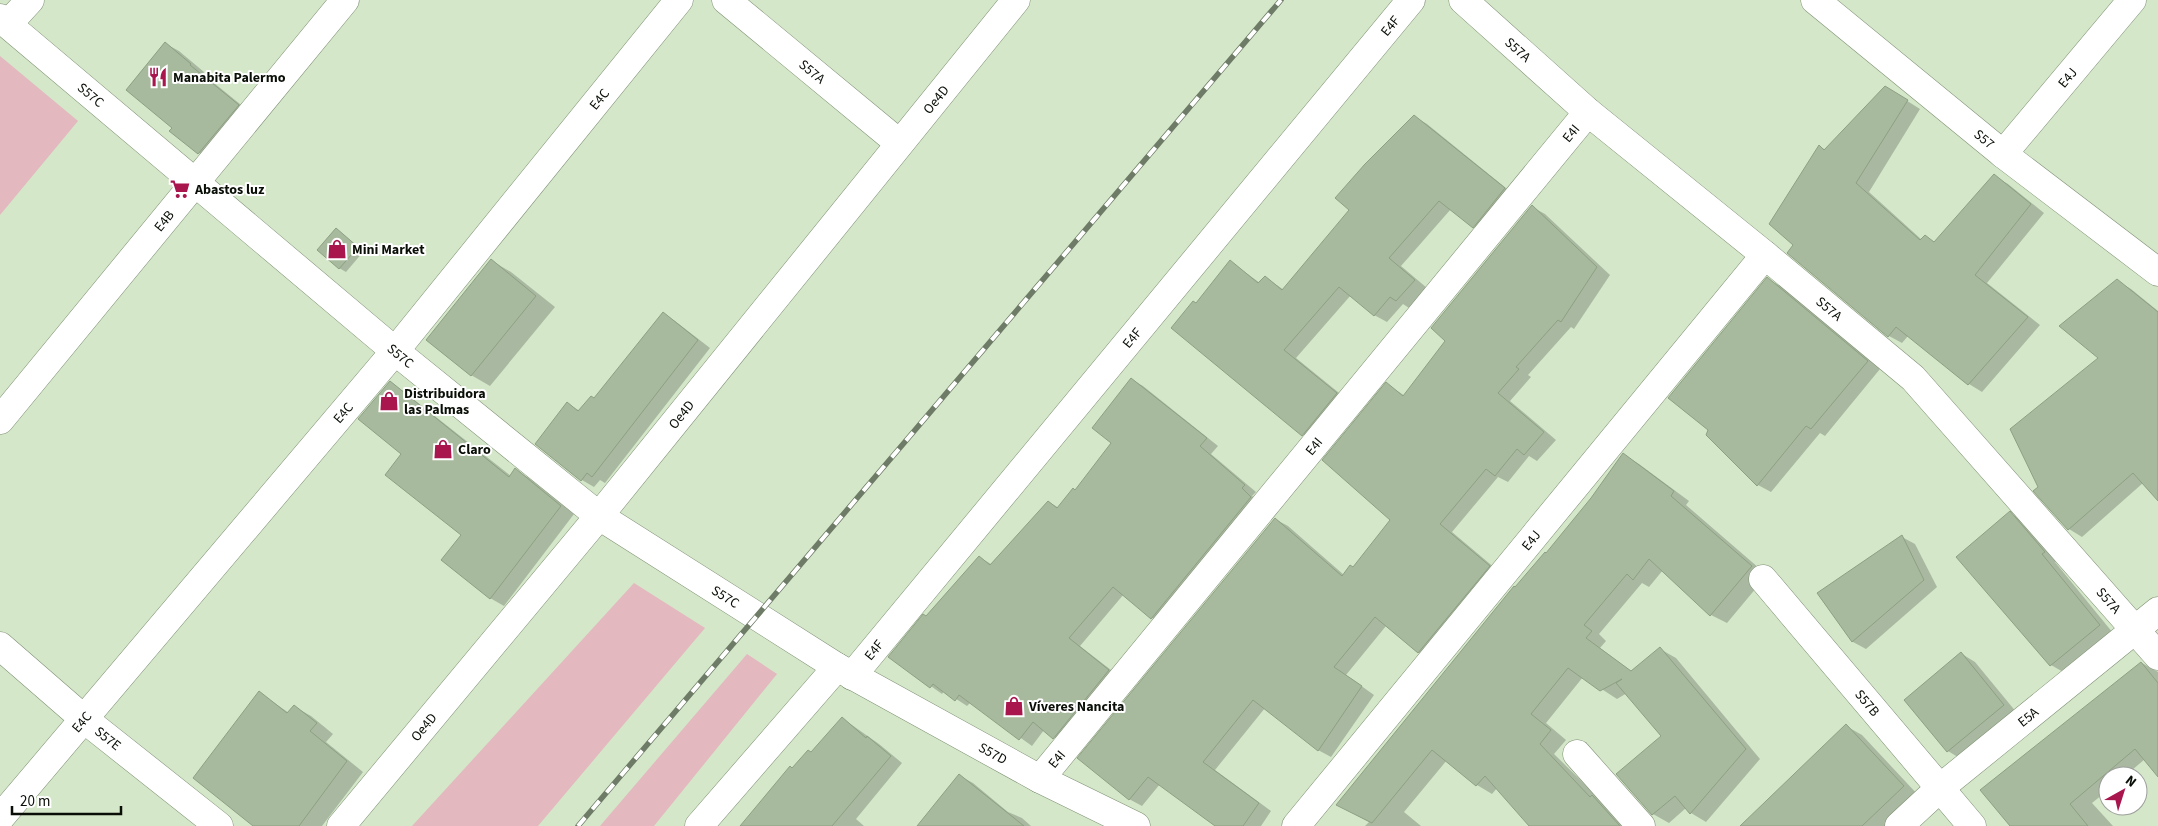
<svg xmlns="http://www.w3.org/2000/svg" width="2158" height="826" font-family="'Source Sans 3',sans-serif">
<rect width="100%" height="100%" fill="#d4e7c9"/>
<g fill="#e3b8bf">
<path d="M 0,56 L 78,121 L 0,215 Z"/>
<path d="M 634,583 L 705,628 L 538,826 L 412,826 Z"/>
<path d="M 747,654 L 777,674 L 654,826 L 600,826 Z"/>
</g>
<g fill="#0003">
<path d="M 166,44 L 179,51 L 204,72 L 203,74 L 251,113 L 212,161 L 199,153 L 171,131 L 173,127 Z"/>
<path d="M 1885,87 L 1920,109 L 1869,192 L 1922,240 L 1925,236 L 1936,243 L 1994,176 L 2008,184 L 2044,213 L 1987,283 L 2040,325 L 1982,392 L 1969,384 L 1908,336 L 1902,343 L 1889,336 L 1795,245 L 1819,146 L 1826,150 Z"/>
<path d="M 1415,117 L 1427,124 L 1517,197 L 1486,234 L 1451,209 L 1401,266 L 1427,288 L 1409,308 L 1403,304 L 1387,322 L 1374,315 L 1351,295 L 1296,358 L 1349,401 L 1315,442 L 1303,434 L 1197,304 L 1231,262 L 1260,283 L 1265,277 L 1284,290 L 1351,210 Z"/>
<path d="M 1532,207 L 1545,214 L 1610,275 L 1574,329 L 1571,327 L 1528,375 L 1531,377 L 1510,401 L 1556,440 L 1537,461 L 1529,456 L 1508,482 L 1498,477 L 1452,532 L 1502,574 L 1431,660 L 1418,652 L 1386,626 L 1346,675 L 1374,695 L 1331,757 L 1318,750 L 1265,708 L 1215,770 L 1271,811 L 1261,826 L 1217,826 L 1160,784 L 1142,806 L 1129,799 L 1275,519 L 1288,526 L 1344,575 L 1353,568 L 1392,520 L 1387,384 L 1405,396 L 1447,341 Z"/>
<path d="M 336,230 L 363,252 L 346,272 L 339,268 Z"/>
<path d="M 492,261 L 511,272 L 555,307 L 490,386 L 471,375 Z"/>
<path d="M 1767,279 L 1781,286 L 1880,369 L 1825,436 L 1820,433 L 1771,492 L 1758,485 Z"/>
<path d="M 2117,281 L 2131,289 L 2158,311 L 2158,499 L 2143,483 L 2082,537 L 2069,529 L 2039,487 L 2100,358 Z"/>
<path d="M 663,314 L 675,321 L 710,348 L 605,483 L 600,480 L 594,487 L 582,480 L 568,404 L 580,411 L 595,400 Z"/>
<path d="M 1131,379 L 1143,386 L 1218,446 L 1211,454 L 1256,492 L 1252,496 L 1262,504 L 1164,624 L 1152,618 L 1124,594 L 1080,646 L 1120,677 L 1065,744 L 1044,730 L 1032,746 L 971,702 L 967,706 L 944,691 L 942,694 L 890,657 L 979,557 L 991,564 L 1049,502 L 1059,508 L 1076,491 L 1113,443 Z"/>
<path d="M 390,383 L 403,391 L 511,476 L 516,470 L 529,478 L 574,514 L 504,606 L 490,598 L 463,535 L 403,453 Z"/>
<path d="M 1624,455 L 1639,464 L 1689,501 L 1686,505 L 1767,575 L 1727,623 L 1711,615 L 1663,570 L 1649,587 L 1642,583 L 1599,634 L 1606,641 L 1600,648 L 1632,672 L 1660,649 L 1676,658 L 1760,759 L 1706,822 L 1691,813 L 1686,808 L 1669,823 L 1653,814 L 1618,775 L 1663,736 L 1627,693 L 1617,699 L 1583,677 L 1546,723 L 1566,740 L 1554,754 L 1627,826 L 1531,826 L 1497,788 L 1492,794 L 1477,785 L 1447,760 L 1404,812 L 1421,826 L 1365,826 L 1369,822 L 1338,805 L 1516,588 L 1547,555 L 1592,499 Z"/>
<path d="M 2010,513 L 2023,520 L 2058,560 L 2055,562 L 2113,633 L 2065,673 L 2051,665 L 1958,558 Z"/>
<path d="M 1902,537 L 1915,544 L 1937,587 L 1866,649 L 1853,642 L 1819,593 Z"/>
<path d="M 1962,654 L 1975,662 L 2017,713 L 1961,759 L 1948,751 Z"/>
<path d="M 2142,663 L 2158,672 L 2158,775 L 2145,759 L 2125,776 L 2108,776 L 2108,790 L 2092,803 L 2113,826 L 2011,826 L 1982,790 Z"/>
<path d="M 260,693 L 289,713 L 295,707 L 311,716 L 333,734 L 326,742 L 363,772 L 322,826 L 255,826 Z"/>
<path d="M 842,718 L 879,744 L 902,763 L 856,819 L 864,826 L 741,826 L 793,769 L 812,753 Z"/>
<path d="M 1846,726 L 1862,735 L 1919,796 L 1887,826 L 1742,826 Z"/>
<path d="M 960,776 L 973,783 L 1008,812 L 1022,818 L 1031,826 L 919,826 Z"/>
</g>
<g fill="#a8ba9d" stroke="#8ea083">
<path d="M 165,42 L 191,64 L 190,65 L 239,105 L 198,154 L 169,131 L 172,128 L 126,90 Z"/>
<path d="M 1885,86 L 1908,100 L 1856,183 L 1920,240 L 1925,235 L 1934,242 L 1994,174 L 2031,204 L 1975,275 L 2028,317 L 1968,385 L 1896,327 L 1888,337 L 1787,253 L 1793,245 L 1769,224 L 1819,145 L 1824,150 Z"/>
<path d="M 1414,115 L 1505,188 L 1473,228 L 1439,201 L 1389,258 L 1415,280 L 1396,301 L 1390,297 L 1374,316 L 1339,287 L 1284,350 L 1337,393 L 1302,436 L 1171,328 L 1193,301 L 1196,303 L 1230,260 L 1258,283 L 1265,276 L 1282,290 L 1349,210 L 1335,198 L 1365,164 Z"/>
<path d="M 1532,205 L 1597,267 L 1561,322 L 1558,320 L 1516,367 L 1519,369 L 1498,393 L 1544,432 L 1524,455 L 1517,449 L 1495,476 L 1486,469 L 1440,524 L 1490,566 L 1418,653 L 1375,617 L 1334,667 L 1362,686 L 1318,751 L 1253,700 L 1203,762 L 1259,803 L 1243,826 L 1215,826 L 1148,777 L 1129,800 L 1077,758 L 1275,518 L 1342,576 L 1350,565 L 1353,567 L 1390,520 L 1322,460 L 1386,382 L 1403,396 L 1445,341 L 1431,328 Z"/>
<path d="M 336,228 L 358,247 L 339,269 L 317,250 Z"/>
<path d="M 491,259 L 536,296 L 471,376 L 426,340 Z"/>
<path d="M 1767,277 L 1868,361 L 1811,429 L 1806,426 L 1757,486 L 1706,435 L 1708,430 L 1668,398 Z"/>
<path d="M 2117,279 L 2158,312 L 2158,501 L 2133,473 L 2068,530 L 2033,491 L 2038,487 L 2010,429 L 2098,358 L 2059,326 Z"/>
<path d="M 663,312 L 698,340 L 592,477 L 587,473 L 581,481 L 535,444 L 567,402 L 578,411 L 591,396 L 594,398 Z"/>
<path d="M 1131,378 L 1207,438 L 1200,446 L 1245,485 L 1242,488 L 1251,497 L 1151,619 L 1113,587 L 1069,638 L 1109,670 L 1053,739 L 1033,722 L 1019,740 L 959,695 L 955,701 L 933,684 L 930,688 L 888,657 L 923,614 L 926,616 L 979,556 L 990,565 L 1048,501 L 1057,508 L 1073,488 L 1075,490 L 1111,443 L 1092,428 Z"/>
<path d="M 390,381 L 509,477 L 515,468 L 561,506 L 490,599 L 441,560 L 461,535 L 385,475 L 401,454 L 358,419 Z"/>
<path d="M 1623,453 L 1674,491 L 1671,496 L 1752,566 L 1710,616 L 1649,559 L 1633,580 L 1627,574 L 1584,625 L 1592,631 L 1586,638 L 1631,671 L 1660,647 L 1746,749 L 1690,814 L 1675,796 L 1652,815 L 1616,774 L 1661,736 L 1616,683 L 1622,679 L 1600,691 L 1568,668 L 1531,714 L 1551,730 L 1540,744 L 1590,797 L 1592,795 L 1620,826 L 1529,826 L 1485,776 L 1476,786 L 1432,750 L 1372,823 L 1336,805 L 1514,586 L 1515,587 L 1545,552 L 1546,553 L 1591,498 Z"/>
<path d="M 2010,511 L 2045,552 L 2042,554 L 2100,625 L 2050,666 L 1956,557 Z"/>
<path d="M 1902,535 L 1924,580 L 1852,642 L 1817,593 Z"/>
<path d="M 1961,652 L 2004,705 L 1947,752 L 1904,700 Z"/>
<path d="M 2141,662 L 2158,683 L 2158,777 L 2135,749 L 2070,804 L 2088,826 L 2010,826 L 1980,790 Z"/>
<path d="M 259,691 L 287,713 L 294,705 L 317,723 L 310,731 L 347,761 L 299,826 L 253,826 L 193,778 Z"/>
<path d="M 842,717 L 866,738 L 867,736 L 891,756 L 832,826 L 740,826 L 790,766 L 792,768 L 808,750 L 811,752 Z"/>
<path d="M 1846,724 L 1904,786 L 1862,826 L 1740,826 Z"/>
<path d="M 959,774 L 1024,826 L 917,826 Z"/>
</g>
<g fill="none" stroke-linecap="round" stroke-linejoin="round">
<defs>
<g id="minor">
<path id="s1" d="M 726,0 L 899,143"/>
<path id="s2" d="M 1463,0 L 1588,112 L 1765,255 L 1913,378 L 2158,656"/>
<path id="s3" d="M 1815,0 L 2003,154 L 2158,272"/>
<path id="s4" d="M 0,18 L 395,351 L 599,516 L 837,667 L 1040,779 L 1136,826"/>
<path d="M 8,24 L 30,0"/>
<path id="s5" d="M 2003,154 L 2132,0"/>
<path id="s6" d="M 0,420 L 345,0"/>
<path id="s7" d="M 1763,579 L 1972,826"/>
<path id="s8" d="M 0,646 L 84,719 L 219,826"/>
<path id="s9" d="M 852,676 L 1411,0"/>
<path d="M 1577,754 L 1641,826"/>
<path id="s10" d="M 1040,779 L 1588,112"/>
<path id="s11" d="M 0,818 L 395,351 L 679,0"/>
<path id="s12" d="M 341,826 L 599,516 L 1016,0"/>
<path d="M 699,826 L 837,667"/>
<path id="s13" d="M 1296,826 L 1765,255"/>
<path id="s14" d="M 1899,826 L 1940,788 L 2158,611"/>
</g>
</defs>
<use href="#minor" stroke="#7f9074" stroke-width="29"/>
<use href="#minor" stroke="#fff" stroke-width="28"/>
<defs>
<path id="rail" d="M 578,826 L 1281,0"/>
</defs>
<use href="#rail" stroke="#6e7b67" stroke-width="5.5"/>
<use href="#rail" stroke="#fff" stroke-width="4" stroke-dasharray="11" stroke-linecap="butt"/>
</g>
<defs>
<symbol id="restaurant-bare" viewBox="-9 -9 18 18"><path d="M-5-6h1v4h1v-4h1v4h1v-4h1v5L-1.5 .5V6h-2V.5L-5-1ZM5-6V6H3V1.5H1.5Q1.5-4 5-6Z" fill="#a9164e" stroke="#fff" stroke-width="2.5" paint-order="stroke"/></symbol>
<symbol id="supermarket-bare" viewBox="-9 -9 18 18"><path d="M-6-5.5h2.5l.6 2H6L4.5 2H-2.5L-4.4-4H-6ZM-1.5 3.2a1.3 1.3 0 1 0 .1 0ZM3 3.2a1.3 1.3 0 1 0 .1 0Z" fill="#a9164e" stroke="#fff" stroke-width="2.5" paint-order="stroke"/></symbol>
<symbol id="shop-bare" viewBox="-9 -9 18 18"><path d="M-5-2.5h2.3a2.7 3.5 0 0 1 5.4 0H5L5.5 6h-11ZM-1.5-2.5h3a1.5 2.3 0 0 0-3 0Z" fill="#a9164e" stroke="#fff" stroke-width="2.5" paint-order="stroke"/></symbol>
</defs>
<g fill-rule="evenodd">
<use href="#restaurant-bare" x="144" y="63" width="28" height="28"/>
<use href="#supermarket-bare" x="166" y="175" width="28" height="28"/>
<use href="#shop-bare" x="323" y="235" width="28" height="28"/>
<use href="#shop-bare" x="375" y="387" width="28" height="28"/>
<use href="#shop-bare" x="429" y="435" width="28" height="28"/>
<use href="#shop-bare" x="1000" y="692" width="28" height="28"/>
</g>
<g text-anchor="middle" stroke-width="4" stroke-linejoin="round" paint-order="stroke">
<g font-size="14" fill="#090f06" stroke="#fff">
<text dy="5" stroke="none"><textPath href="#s9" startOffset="844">E4F</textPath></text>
<text dy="5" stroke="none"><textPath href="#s2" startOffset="74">S57A</textPath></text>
<text dy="5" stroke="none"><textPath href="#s1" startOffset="112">S57A</textPath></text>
<text dy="5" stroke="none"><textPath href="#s5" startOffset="100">E4J</textPath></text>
<text dy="5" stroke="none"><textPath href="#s4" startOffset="119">S57C</textPath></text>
<text dy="5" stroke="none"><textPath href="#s11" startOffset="936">E4C</textPath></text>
<text dy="5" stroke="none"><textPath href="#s12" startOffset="939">Oe4D</textPath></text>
<text dy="5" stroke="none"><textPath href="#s10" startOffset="836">E4I</textPath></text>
<text dy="5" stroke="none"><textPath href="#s3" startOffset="219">S57</textPath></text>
<text dy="5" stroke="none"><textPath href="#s6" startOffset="258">E4B</textPath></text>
<text dy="5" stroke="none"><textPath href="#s2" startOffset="479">S57A</textPath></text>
<text dy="5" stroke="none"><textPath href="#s9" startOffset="439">E4F</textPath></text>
<text dy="5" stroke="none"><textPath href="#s4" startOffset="524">S57C</textPath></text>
<text dy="5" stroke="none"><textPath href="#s11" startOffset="531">E4C</textPath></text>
<text dy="5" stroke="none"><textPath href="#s12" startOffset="534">Oe4D</textPath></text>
<text dy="5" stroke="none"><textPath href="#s10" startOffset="431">E4I</textPath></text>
<text dy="5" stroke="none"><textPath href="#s13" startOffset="370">E4J</textPath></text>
<text dy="5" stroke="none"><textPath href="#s4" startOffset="929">S57C</textPath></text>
<text dy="5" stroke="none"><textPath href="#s2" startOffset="884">S57A</textPath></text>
<text dy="5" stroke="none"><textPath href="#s9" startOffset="34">E4F</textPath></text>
<text dy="5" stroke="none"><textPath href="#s7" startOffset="162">S57B</textPath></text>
<text dy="5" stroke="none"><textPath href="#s14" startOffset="169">E5A</textPath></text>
<text dy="5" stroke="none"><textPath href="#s11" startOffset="126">E4C</textPath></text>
<text dy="5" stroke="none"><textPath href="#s12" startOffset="129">Oe4D</textPath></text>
<text dy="5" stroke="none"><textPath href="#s8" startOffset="142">S57E</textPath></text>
<text dy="5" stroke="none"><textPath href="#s4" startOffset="1239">S57D</textPath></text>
<text dy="5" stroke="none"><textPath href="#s10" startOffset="26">E4I</textPath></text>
</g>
<g font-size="14" font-weight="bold" fill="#090f06" stroke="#fff" text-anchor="start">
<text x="173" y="82">Manabita Palermo</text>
<text x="195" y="194">Abastos luz</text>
<text x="352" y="254">Mini Market</text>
<text x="404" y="398">Distribuidora<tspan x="404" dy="16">las Palmas</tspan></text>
<text x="458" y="454">Claro</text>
<text x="1029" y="711">Víveres Nancita</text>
</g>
</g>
<g transform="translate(2123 791) rotate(39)"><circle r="24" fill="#ffffff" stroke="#9d9f9b"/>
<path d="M0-4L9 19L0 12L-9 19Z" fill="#a9164e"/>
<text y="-8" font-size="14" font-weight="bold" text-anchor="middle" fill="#090f06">N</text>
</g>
<path d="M12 806v8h109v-8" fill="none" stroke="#090f06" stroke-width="2.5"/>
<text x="20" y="806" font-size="15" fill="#090f06" stroke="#ffffff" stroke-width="4" paint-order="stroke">20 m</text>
</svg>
